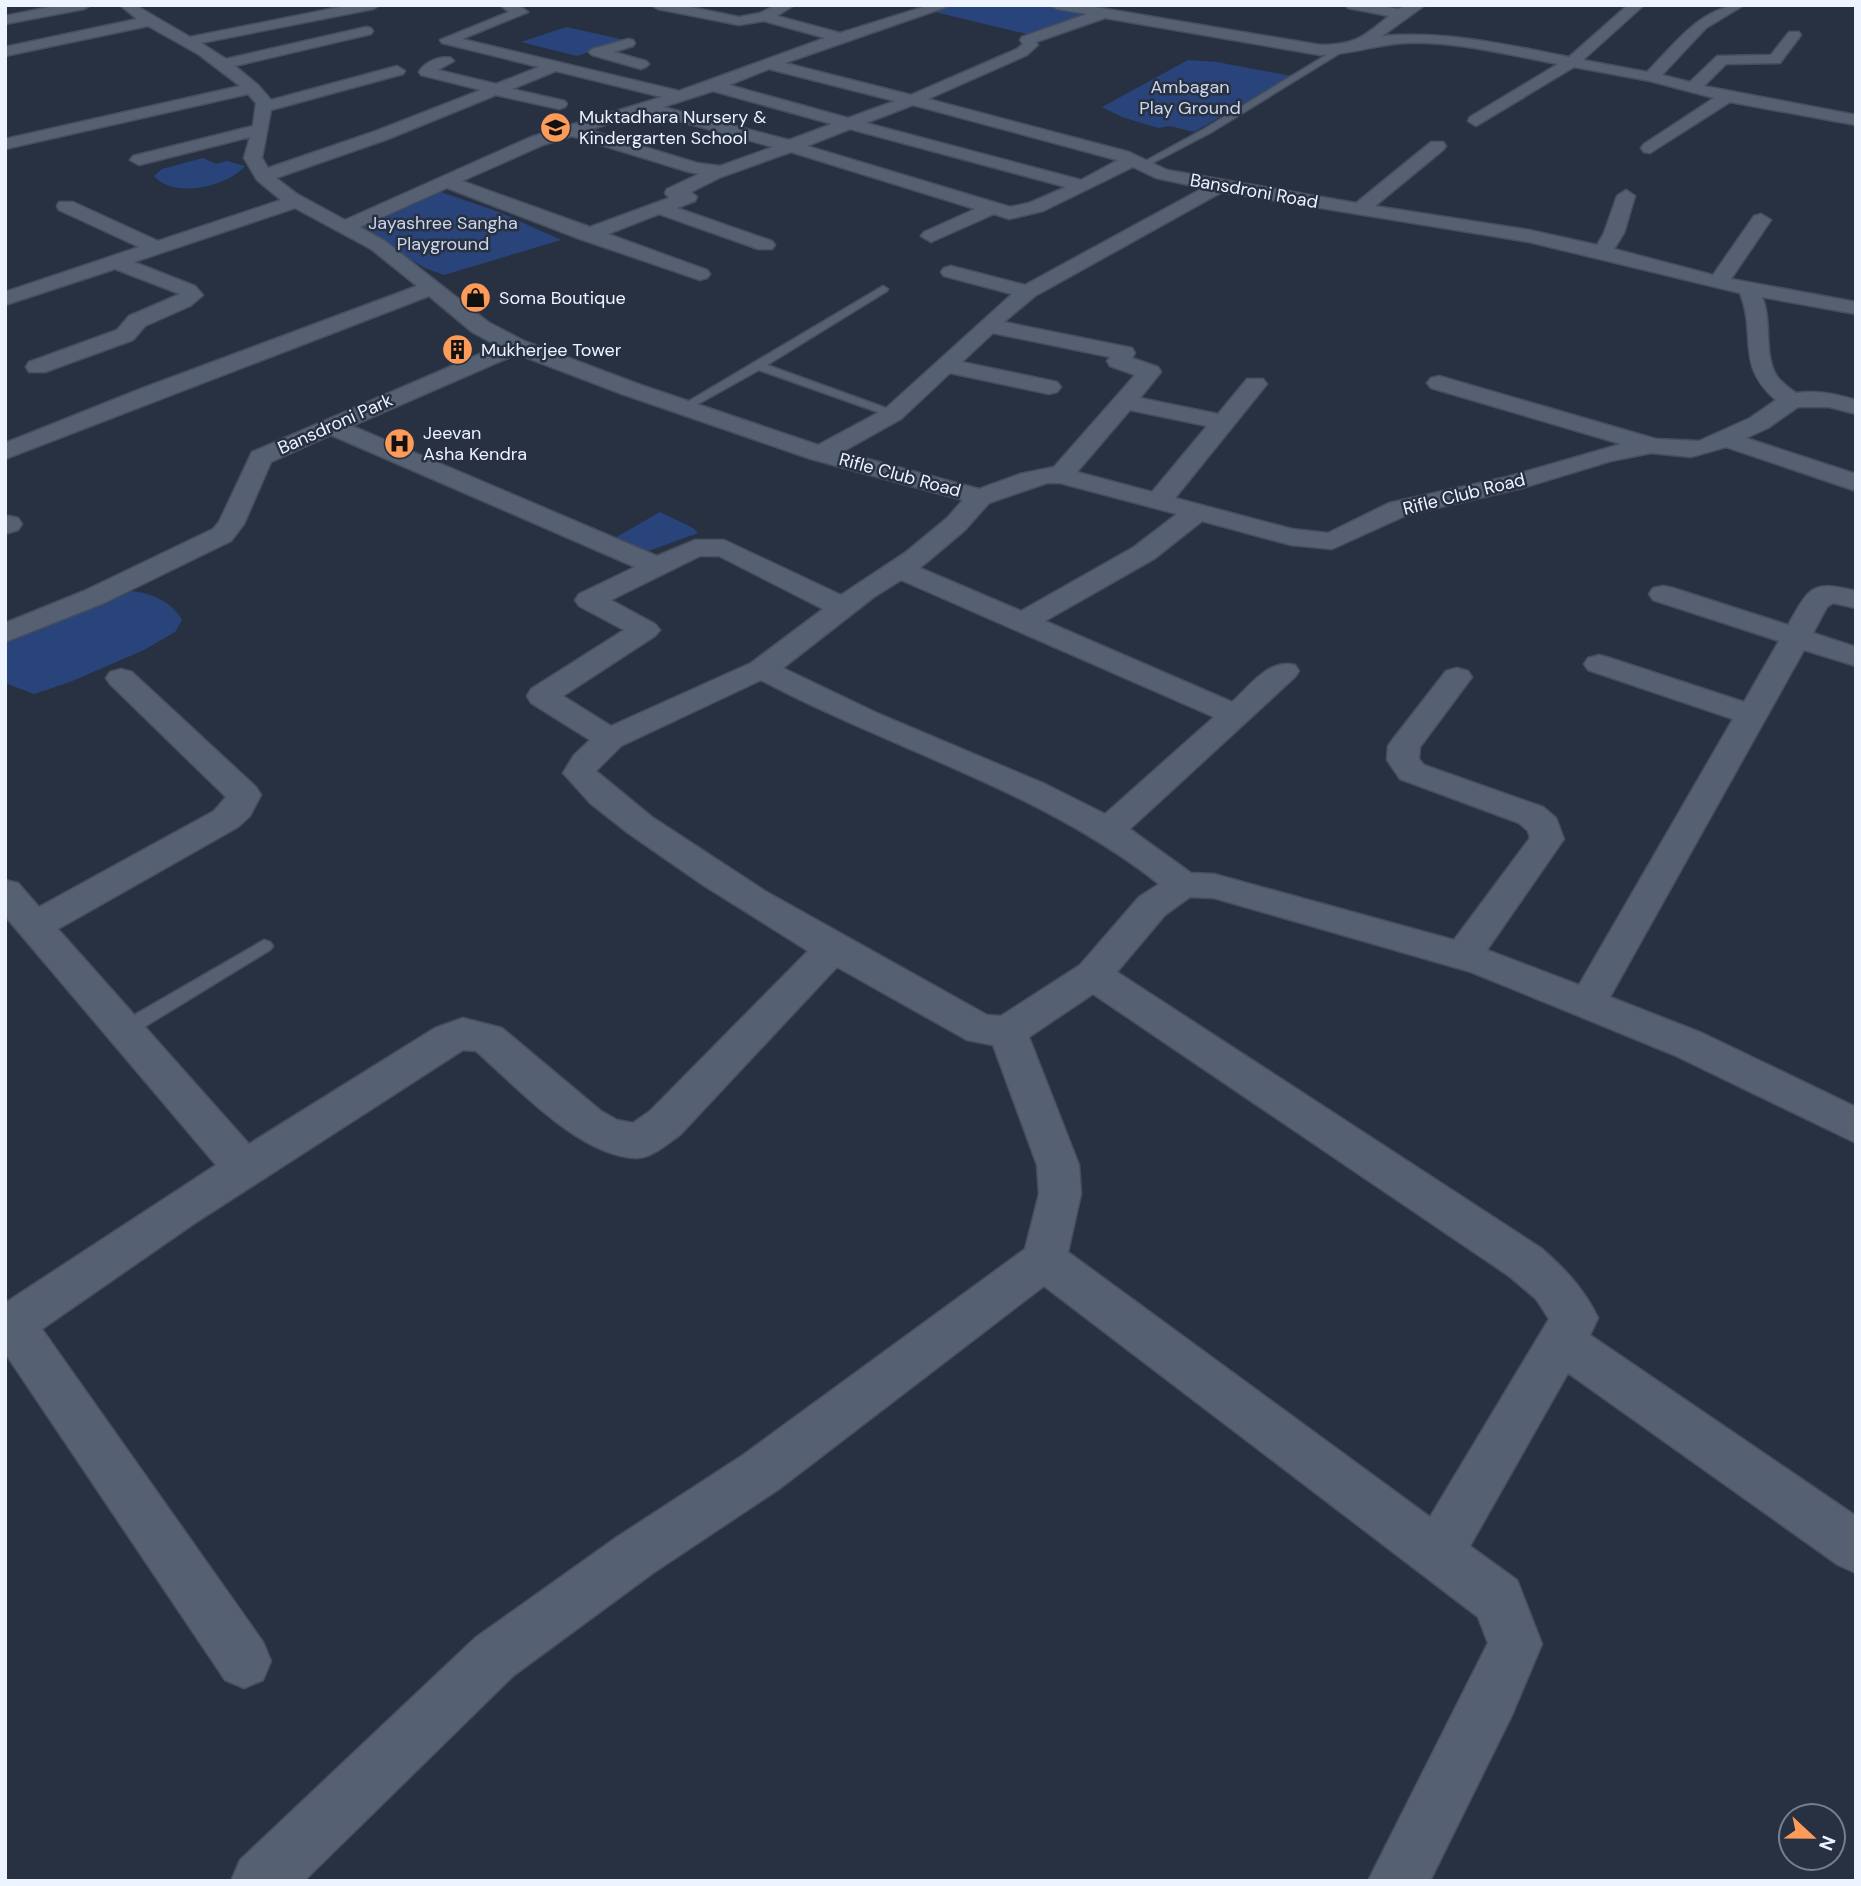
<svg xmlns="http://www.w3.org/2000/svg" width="1861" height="1886" font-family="'DM Sans',sans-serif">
<rect width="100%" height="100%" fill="#283142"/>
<g fill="#29447a">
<path d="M 957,5 L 1041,5 L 1097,16 L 1035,36 L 935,12 Z"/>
<path d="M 566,27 L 625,40 L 577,56 L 521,42 Z"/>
<path d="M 1188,60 L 1217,62 L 1291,76 L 1194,132 L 1170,126 L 1158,128 L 1122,117 L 1102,107 Z"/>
<path d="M 203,158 L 216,164 L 227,161 L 245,166 C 227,187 173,199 154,176 L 162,169 Z"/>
<path d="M 438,191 L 499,212 L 561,240 L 444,275 L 425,268 L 356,227 Z"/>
<path d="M 660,512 L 693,528 L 698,533 L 643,553 L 613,539 Z"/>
<path d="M 124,590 C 149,593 169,598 182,620 L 175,632 L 144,650 L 70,682 L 34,694 L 5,683 L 5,641 Z"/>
</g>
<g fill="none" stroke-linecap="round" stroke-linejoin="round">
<defs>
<g id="service">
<path d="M 1338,48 L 1345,50 L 1210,133 L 1145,167 L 1138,165 L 1204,129 Z"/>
<path d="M 883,286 L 888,289 L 887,291 L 767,365 L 897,412 L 897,416 L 889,416 L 759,370 L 689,409 L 679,407 Z"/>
<path d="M 264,940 L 270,942 L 273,946 L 270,950 L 131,1035 L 117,1035 L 115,1030 L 117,1025 Z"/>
</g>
<g id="minor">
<path d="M 60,5 L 91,5 L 84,9 L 5,24 L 5,16 Z"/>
<path d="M 120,5 L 135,5 L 190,37 L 350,5 L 380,5 L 373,9 L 201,43 L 226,59 L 366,27 L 371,28 L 373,31 L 371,34 L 235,66 L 258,85 L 271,100 L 397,66 L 405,71 L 403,74 L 271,110 L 262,158 L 268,168 L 376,131 L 481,90 L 421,75 L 419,72 C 424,62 441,55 451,58 L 454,61 L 438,70 L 496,84 L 539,67 L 442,43 L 440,40 L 509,12 L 500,5 L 518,5 L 528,12 L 462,39 L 679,91 L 825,38 L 764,21 L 739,25 L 658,9 L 651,5 L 681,5 L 739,17 L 760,13 L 776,5 L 794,5 L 777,16 L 840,33 L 930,5 L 952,5 L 785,63 L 911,95 L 1017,49 L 1023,44 L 1020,40 L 1022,37 L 1087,14 L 1057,9 L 1050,5 L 1083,5 L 1320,45 C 1355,45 1363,37 1389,16 L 1348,8 L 1346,5 L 1376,5 L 1398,9 L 1407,5 L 1425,5 L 1382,36 C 1444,30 1508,45 1569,57 L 1628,5 L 1644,5 L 1583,60 L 1647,72 C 1675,44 1702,5 1744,5 L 1706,28 L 1662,75 L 1690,82 L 1717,56 L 1771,55 L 1789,32 L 1799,32 L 1801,35 L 1780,63 L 1726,64 L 1704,86 L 1856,115 L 1856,125 L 1730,102 L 1650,153 L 1644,152 L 1641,148 L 1644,144 L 1714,98 L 1650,81 L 1574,67 L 1476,126 L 1468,121 L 1470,117 L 1558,64 C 1509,55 1456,41 1406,43 C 1377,44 1350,55 1320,55 L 1105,18 L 1036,42 L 1038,45 L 1027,55 L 928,99 L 1129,152 L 1167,170 L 1356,203 L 1431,142 L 1443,142 L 1446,146 L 1443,150 L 1375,206 L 1529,230 L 1597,245 L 1604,233 L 1617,196 L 1626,190 L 1635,196 L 1624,233 L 1614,249 L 1713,275 L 1754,216 L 1761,214 L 1771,220 L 1731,279 L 1856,302 L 1856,314 L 1762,297 C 1773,321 1762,358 1779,379 C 1784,384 1790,389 1796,393 C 1817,390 1835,394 1856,400 L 1856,414 L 1829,407 L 1798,407 L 1768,428 L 1746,438 L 1856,474 L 1856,491 L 1726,447 L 1691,457 L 1651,453 L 1611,461 L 1522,488 L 1407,515 L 1332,549 L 1291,545 L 1202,521 L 1154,559 L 1045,621 L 1232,702 C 1250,686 1269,658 1295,665 L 1299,671 L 1295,677 L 1130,829 L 1191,873 L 1214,874 L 1454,940 L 1530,838 L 1528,831 L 1519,823 L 1400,779 L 1387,760 L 1388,746 L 1393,739 L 1446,671 L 1457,668 L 1468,671 L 1472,677 L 1420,747 L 1419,759 L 1424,765 L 1543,807 L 1556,818 L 1564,839 L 1487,950 L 1579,985 L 1733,719 L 1588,670 L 1584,664 L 1588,658 L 1599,655 L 1610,658 L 1744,702 L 1779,641 L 1653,600 L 1649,594 L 1653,588 L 1663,586 L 1673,588 L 1788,625 C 1810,587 1811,580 1856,591 L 1856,608 L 1833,603 L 1827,607 L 1813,633 L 1856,647 L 1856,666 L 1804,650 L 1610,997 L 1702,1033 L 1856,1107 L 1856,1143 L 1674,1055 L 1471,972 L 1214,898 L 1190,897 L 1165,915 L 1117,972 L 1541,1248 C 1565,1269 1584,1289 1598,1318 L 1590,1335 L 1856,1516 L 1856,1573 L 1838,1565 L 1568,1373 L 1470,1546 L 1517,1580 L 1542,1644 L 1512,1715 L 1430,1881 L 1368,1881 L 1488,1643 L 1478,1617 L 1044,1286 L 779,1489 L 653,1573 L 513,1676 L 304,1881 L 231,1881 L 240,1860 L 475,1638 L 617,1537 L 743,1455 L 1025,1249 L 1039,1194 L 1037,1165 L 993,1045 L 967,1040 L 837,967 L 680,1135 C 668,1143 652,1158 637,1158 C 580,1157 517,1087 476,1051 L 463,1050 L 195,1223 L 42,1329 L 263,1642 L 271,1661 L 263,1680 L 244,1688 L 225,1680 L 5,1353 L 5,1303 L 216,1165 L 5,916 L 5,880 L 18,883 L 39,907 L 214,811 L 226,797 L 110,684 L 106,678 L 110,672 L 121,669 L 132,672 L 256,787 L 261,795 L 250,816 L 238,827 L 58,929 L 249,1144 L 435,1028 L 463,1018 L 502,1028 L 601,1111 L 617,1120 L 633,1123 L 650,1111 L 808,951 L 703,885 L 628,833 L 590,803 L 563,773 L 574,755 L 590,740 L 531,703 L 527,696 L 531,689 L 624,630 L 579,606 L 575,600 L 579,594 L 635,567 L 331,435 L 271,462 L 244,524 L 231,541 L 104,603 L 5,642 L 5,623 L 84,591 L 213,529 L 219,522 L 252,452 L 498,346 L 472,332 L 429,296 L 5,459 L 5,443 L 143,388 L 417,286 L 371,249 L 295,208 L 134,262 L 195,286 L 203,295 L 190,306 L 145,326 L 133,340 L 45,372 L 29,372 L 26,367 L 29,362 L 117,330 L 129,316 L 180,294 L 115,269 L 5,305 L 5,292 L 139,247 L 59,210 L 57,206 L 59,202 L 73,202 L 158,241 L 281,200 L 257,180 L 244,158 L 250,137 L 139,165 L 130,160 L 133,156 L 253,126 L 256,103 L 248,94 L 5,149 L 5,139 L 240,86 L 198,54 L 148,26 L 5,56 L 5,47 L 137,19 ZM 769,69 L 895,101 L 848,118 L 729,85 ZM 556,71 L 662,97 L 531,137 L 345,220 L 297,194 L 276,178 L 388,139 L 496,95 L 559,109 L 565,107 L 567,104 L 565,101 L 512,89 ZM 713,91 L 832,124 L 789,140 L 663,107 ZM 913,105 L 1117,160 L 1118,160 L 1081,180 L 866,123 ZM 646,112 L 773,147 L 720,166 L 697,163 L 589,130 ZM 850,129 L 1066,187 L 1029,203 L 1010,207 L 807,146 ZM 572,136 L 689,172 L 699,174 L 667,189 L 665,193 L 669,198 L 590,227 L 462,181 L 543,145 ZM 791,152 L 975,209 L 924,232 L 921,236 L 931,242 L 994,214 L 1009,219 L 1043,211 L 1133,167 L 1156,178 L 1203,188 L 1025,285 L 951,266 L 944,268 L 941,272 L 944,276 L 1012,294 L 885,409 L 818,445 L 638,384 L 524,341 L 488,322 L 385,241 L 360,227 L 447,188 L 580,239 L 700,280 L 707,278 L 710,274 L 707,270 L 608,234 L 659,214 L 758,249 L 772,249 L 775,245 L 772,241 L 677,208 L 695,201 L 697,197 L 691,192 L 721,177 ZM 1222,192 L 1529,242 L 1740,293 C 1757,336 1735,365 1776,400 L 1750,418 L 1699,441 L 1656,439 L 1439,376 L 1431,378 L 1427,383 L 1431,388 L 1621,444 L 1507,477 L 1389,503 L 1328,533 L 1292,529 L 1175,498 L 1263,389 L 1267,384 L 1263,379 L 1247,379 L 1218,414 L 1140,398 L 1161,372 L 1158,367 L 1132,358 L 1135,353 L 1132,348 L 1004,322 L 1035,296 ZM 993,333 L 1110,357 L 1107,361 L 1110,366 L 1135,375 L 1054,467 L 1020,474 L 979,489 L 842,452 L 901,419 L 950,373 L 1049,394 L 1057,392 L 1061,387 L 1057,382 L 962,362 ZM 517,354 L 622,394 L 811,459 L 963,500 L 947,518 L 906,552 L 841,595 L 724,540 L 695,540 L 657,556 L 352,426 ZM 1130,410 L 1207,426 L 1152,492 L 1077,472 ZM 1047,483 L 1060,483 L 1177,514 L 1134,547 L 1021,611 L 920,568 L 965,530 L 989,503 ZM 700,556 L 719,556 L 823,609 L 751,663 L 611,726 L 563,696 L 655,636 L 660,630 L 655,624 L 611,600 ZM 901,580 L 1214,717 L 1105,814 L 1045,784 L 879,714 L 783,668 L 874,597 ZM 761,680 C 893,750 1040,790 1159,884 L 1139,897 L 1080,965 L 1001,1016 L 987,1015 L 765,891 L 652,817 L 596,771 L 621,746 ZM 1093,994 L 1509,1276 L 1536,1299 L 1549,1319 L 1430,1517 L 1068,1252 L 1081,1194 L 1079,1165 L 1029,1037 Z"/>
<path d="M 628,39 L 633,40 L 635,43 L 633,46 L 614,52 L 646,61 L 649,64 L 646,67 L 641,69 L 592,55 L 589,52 L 592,49 Z"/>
<path d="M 9,516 L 18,518 L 22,524 L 18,530 L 5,534 L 5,517 Z"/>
</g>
</defs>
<use href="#service" stroke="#464d5c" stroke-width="3"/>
<use href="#minor" stroke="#464d5c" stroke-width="3"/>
<use href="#service" fill="#556073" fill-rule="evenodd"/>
<use href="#minor" fill="#556073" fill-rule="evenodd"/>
</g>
<defs>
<symbol id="school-disc" viewBox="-11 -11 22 22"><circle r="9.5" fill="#fe9b59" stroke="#283142"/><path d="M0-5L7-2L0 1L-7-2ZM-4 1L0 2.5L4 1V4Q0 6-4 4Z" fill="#111"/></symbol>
<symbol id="shop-disc" viewBox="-11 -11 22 22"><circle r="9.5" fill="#fe9b59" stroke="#283142"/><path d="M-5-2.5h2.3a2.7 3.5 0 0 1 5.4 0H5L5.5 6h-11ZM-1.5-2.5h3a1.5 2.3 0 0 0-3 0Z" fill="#111"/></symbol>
<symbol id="building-disc" viewBox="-11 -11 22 22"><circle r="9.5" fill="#fe9b59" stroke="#283142"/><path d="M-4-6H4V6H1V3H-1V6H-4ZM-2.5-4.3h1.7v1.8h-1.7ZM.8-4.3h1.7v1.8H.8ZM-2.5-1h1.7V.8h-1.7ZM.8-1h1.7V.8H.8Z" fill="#111"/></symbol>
<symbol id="hospital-disc" viewBox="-11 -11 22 22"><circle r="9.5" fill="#fe9b59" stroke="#283142"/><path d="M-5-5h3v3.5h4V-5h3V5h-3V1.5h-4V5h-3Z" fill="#111"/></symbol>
</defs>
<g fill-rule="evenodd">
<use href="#school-disc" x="538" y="110" width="35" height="35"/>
<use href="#shop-disc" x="458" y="280" width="35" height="35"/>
<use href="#building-disc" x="440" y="332" width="35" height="35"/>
<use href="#hospital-disc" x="382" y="426" width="35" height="35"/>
</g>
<g text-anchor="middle" stroke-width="5" stroke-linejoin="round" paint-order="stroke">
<g font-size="18" fill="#ccd7eb" stroke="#283142">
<text x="1190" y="93">Ambagan<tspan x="1190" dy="21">Play Ground</tspan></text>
<text x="443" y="229">Jayashree Sangha<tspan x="443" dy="21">Playground</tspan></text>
</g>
<g font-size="18" fill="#edf3ff" stroke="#283142" text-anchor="start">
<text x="579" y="123">Muktadhara Nursery &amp;<tspan x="579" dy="21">Kindergarten School</tspan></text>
<text x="499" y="304">Soma Boutique</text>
<text x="481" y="356">Mukherjee Tower</text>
<text x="423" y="439">Jeevan<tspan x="423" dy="21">Asha Kendra</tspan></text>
</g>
<g font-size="18" fill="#edf3ff" stroke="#283142">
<text transform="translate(1254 191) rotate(10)" y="6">Bansdroni Road</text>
<text transform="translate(335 424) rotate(-24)" y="6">Bansdroni Park</text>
<text transform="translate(900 475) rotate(15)" y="6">Rifle Club Road</text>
<text transform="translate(1464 494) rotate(-14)" y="6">Rifle Club Road</text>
</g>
</g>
<rect width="1861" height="1886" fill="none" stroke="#edf3ff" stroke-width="14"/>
<g transform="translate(1812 1837) rotate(112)"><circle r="33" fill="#283142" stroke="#777f8e" stroke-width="2"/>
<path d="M0-5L12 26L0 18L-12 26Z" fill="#fe9b59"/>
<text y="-10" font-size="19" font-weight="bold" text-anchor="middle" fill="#edf3ff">N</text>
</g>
</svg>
